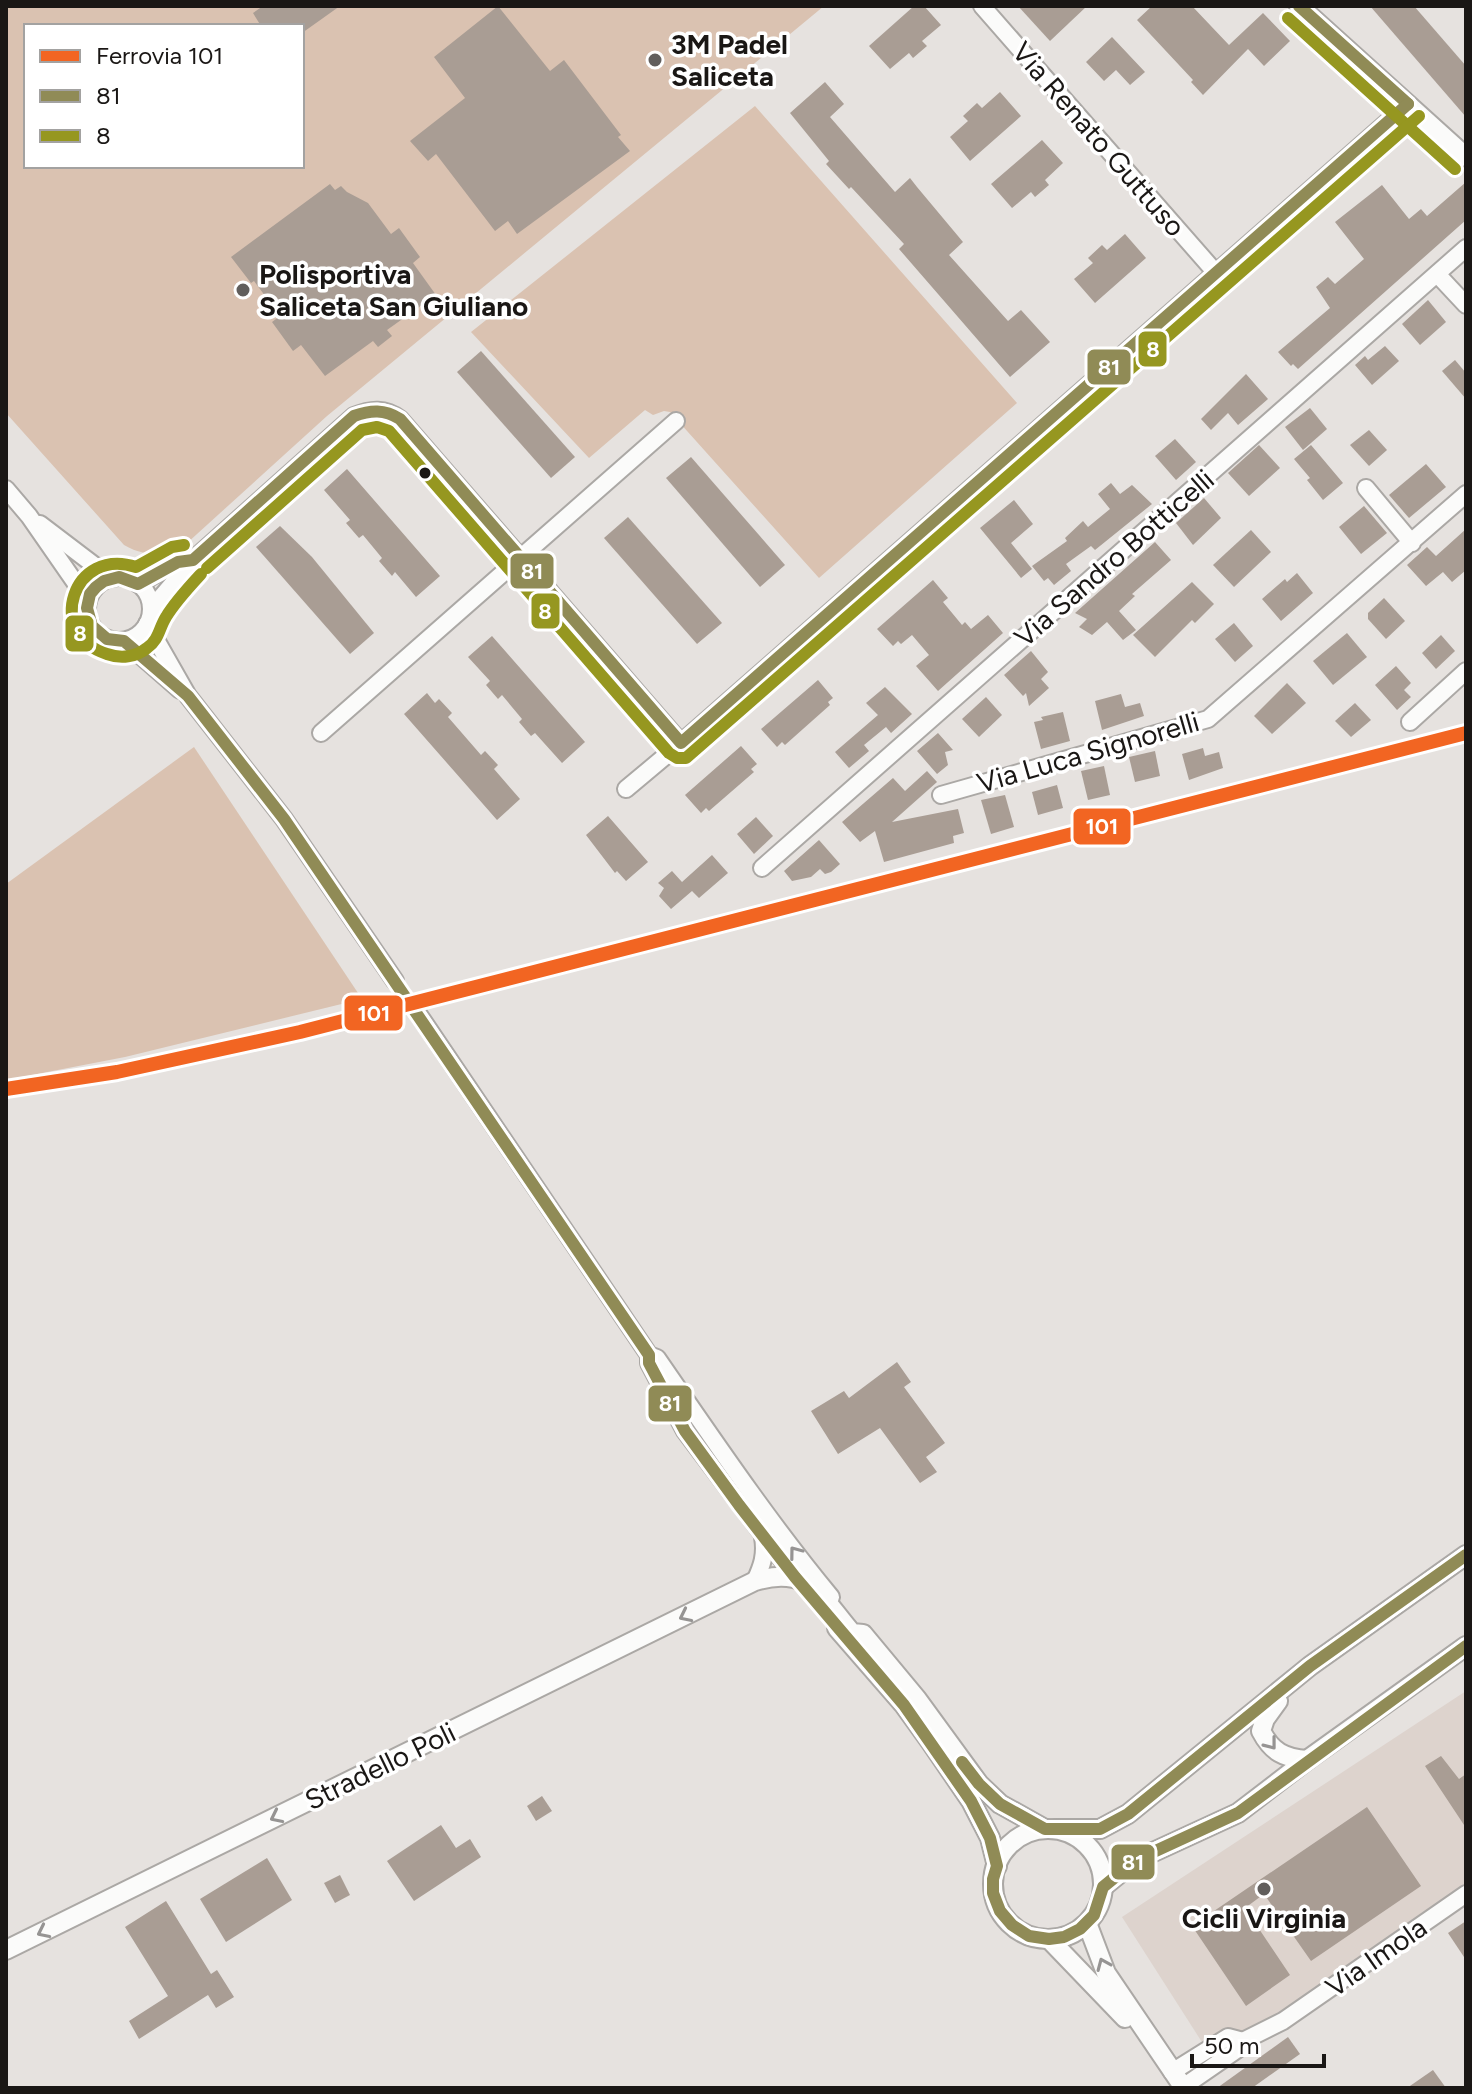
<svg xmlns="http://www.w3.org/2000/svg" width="1472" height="2094" font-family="Figtree,sans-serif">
<rect width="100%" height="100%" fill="#e6e2df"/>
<path fill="#ddd3cd" d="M 1466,1691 L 1466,1886 L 1214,2061 L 1122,1917 Z"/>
<g fill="#dac2b1" fill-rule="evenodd">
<path d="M 6,6 L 824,6 L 327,416 L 175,554 C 156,555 141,555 124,545 L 6,413 ZM 26,26 L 302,26 L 302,166 L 26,166 Z"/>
<path d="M 755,106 L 1017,403 L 819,578 L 670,412 L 664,411 L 653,415 L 645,410 L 589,458 L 471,332 Z"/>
<path d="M 194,747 L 362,999 L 125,1057 L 6,1080 L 6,884 Z"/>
</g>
<g fill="#a99d94">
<path d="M 263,6 L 340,6 L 302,33 L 302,26 L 261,26 L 253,13 Z"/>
<path d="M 498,6 L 550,71 L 564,60 L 621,135 L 618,137 L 630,151 L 517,234 L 508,221 L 495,231 L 436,154 L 428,161 L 410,141 L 465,98 L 434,57 Z"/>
<path d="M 914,6 L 924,6 L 941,25 L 922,41 L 927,46 L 913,58 L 909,53 L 890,69 L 869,46 Z"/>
<path d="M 1018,6 L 1087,6 L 1050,41 Z"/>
<path d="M 1152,6 L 1192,6 L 1229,45 L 1263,13 L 1290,41 L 1264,66 L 1248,49 L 1203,95 L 1191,82 L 1193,80 L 1137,20 Z"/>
<path d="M 1370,6 L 1414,6 L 1466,66 L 1466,117 Z"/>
<path d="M 1112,37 L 1145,72 L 1130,85 L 1116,70 L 1104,81 L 1086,62 Z"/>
<path d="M 825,82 L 844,104 L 830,117 L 895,192 L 910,178 L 917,187 L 963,242 L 949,255 L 1008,321 L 1021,310 L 1050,342 L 1010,377 L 899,249 L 904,244 L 851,187 L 849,189 L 826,164 L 829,161 L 790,113 Z"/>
<path d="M 1000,92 L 1021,116 L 970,161 L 950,137 L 968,121 L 963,116 L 977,103 L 982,108 Z"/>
<path d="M 1042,140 L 1063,163 L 1045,180 L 1049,185 L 1035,197 L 1031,192 L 1012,208 L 991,184 Z"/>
<path d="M 1466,182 L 1466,220 L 1298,369 L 1293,364 L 1291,366 L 1278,352 L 1330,308 L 1316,287 L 1328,277 L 1335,284 L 1364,259 L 1335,222 L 1382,185 L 1409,219 L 1421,209 L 1427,216 Z"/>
<path d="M 330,184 L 335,190 L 341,186 L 347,192 L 368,203 L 391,234 L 399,228 L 420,257 L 413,263 L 436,295 L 387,330 L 392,336 L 378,347 L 373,341 L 325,376 L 301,345 L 293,351 L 272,322 L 280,316 L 254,281 L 251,283 L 231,257 Z"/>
<path d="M 1125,234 L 1146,258 L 1095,303 L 1074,279 L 1093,263 L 1088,258 L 1102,245 L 1107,250 Z"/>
<path d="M 1428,300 L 1446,322 L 1420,345 L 1402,324 Z"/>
<path d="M 1385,346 L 1399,361 L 1372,385 L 1355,365 L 1365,356 L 1368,360 Z"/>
<path d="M 481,351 L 575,457 L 551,478 L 457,372 Z"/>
<path d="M 1455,360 L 1466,373 L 1466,399 L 1442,371 Z"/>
<path d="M 1246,374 L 1268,399 L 1238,425 L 1228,413 L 1211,430 L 1201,419 Z"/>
<path d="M 1310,408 L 1327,429 L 1303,450 L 1285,427 Z"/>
<path d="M 1369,430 L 1387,450 L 1369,466 L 1350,445 Z"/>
<path d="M 1175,439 L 1196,462 L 1176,480 L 1155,456 Z"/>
<path d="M 1259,445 L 1280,468 L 1249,496 L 1228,473 Z"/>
<path d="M 1311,445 L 1343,483 L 1323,500 L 1307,480 L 1310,478 L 1294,459 Z"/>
<path d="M 691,457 L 785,565 L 760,587 L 666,478 Z"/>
<path d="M 1426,464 L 1446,487 L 1409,518 L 1389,495 Z"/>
<path d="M 347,469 L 440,576 L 416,597 L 395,572 L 392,576 L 379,561 L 382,558 L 363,535 L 359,538 L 346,523 L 350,520 L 324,490 Z"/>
<path d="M 1111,483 L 1120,494 L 1132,485 L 1152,504 L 1095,550 L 1091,546 L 1066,564 L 1071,571 L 1054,585 L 1048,578 L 1044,581 L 1032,566 L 1067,541 L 1065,538 L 1083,521 L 1088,527 L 1110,509 L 1098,494 Z"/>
<path d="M 1204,498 L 1221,518 L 1193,545 L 1176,523 Z"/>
<path d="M 1014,500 L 1033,524 L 1011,543 L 1032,569 L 1021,578 L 980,528 Z"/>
<path d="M 1364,506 L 1387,533 L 1361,554 L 1339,527 Z"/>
<path d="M 628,517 L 722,623 L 697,644 L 604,538 Z"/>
<path d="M 280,526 L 312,557 L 374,633 L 350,654 L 256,547 Z"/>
<path d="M 1466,529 L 1466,570 L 1452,582 L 1443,572 L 1426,586 L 1407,565 L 1427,547 L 1436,556 Z"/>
<path d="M 1251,530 L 1271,552 L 1234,587 L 1213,565 Z"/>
<path d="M 1155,542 L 1171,560 L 1132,594 L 1135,596 L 1119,611 L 1136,630 L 1123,640 L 1107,622 L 1092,635 L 1079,627 L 1087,619 L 1075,613 Z"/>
<path d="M 1297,573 L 1313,593 L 1281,621 L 1262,599 L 1285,579 L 1287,582 Z"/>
<path d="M 933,580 L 948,598 L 943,602 L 962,625 L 965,622 L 971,629 L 988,615 L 1003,633 L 938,691 L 916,666 L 929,655 L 912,635 L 901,644 L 898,641 L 893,646 L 877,629 Z"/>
<path d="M 1192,582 L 1214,604 L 1195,623 L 1192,620 L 1155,657 L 1133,635 Z"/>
<path d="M 1384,598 L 1405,621 L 1386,639 L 1368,619 L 1368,613 Z"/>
<path d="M 1234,623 L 1253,646 L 1235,662 L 1215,639 Z"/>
<path d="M 1347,633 L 1367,657 L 1333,685 L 1313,661 Z"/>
<path d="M 1441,635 L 1455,651 L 1436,669 L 1422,653 Z"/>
<path d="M 492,636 L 585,742 L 562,763 L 535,733 L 531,736 L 519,722 L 522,719 L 502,695 L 498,699 L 486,685 L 490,681 L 468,657 Z"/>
<path d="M 1031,651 L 1048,672 L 1041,679 L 1049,688 L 1029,706 L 1026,693 L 1023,696 L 1004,675 Z"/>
<path d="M 1396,666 L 1411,683 L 1404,690 L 1411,697 L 1397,710 L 1375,685 Z"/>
<path d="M 818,680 L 833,698 L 828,702 L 830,705 L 785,745 L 782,742 L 777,747 L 761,729 Z"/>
<path d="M 1287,683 L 1306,703 L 1272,734 L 1254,716 Z"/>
<path d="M 885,687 L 912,714 L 891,733 L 886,727 L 864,745 L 869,751 L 849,768 L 835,752 L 878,715 L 866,703 Z"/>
<path d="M 427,693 L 435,703 L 439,699 L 452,713 L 448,717 L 481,755 L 485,751 L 498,765 L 494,769 L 520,799 L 497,820 L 404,714 Z"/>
<path d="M 1121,694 L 1125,707 L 1140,703 L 1144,716 L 1102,730 L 1095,701 Z"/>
<path d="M 986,697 L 1002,715 L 979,737 L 962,719 Z"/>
<path d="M 1355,703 L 1371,720 L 1351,737 L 1335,721 Z"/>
<path d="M 1063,712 L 1070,741 L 1041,749 L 1034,722 L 1043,720 L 1041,717 Z"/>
<path d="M 938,733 L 953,750 L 945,752 L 948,765 L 937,774 L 917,751 Z"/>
<path d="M 741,746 L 757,764 L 751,769 L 754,772 L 709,811 L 706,808 L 701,813 L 685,795 Z"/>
<path d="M 1203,748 L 1205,756 L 1219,752 L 1223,768 L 1189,780 L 1182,754 Z"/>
<path d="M 1155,751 L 1160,776 L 1135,782 L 1129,757 Z"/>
<path d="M 1104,766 L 1110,795 L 1088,800 L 1081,771 Z"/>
<path d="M 927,771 L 937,782 L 892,822 L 958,809 L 964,833 L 953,836 L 954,843 L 884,862 L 875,831 L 860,842 L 842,822 L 893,778 L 905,791 Z"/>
<path d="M 1057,785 L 1063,808 L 1038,815 L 1032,792 Z"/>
<path d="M 1005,795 L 1014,827 L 991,834 L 981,800 Z"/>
<path d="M 608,816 L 648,862 L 626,881 L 617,871 L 615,873 L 586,835 Z"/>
<path d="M 756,817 L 773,836 L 754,854 L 737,834 Z"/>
<path d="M 819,840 L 840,864 L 831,872 L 825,874 L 820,869 L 811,877 L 792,881 L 784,871 Z"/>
<path d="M 712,855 L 728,873 L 699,898 L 692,891 L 671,909 L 659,896 L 664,888 L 658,883 L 672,871 L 682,882 Z"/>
<path d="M 897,1362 L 911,1382 L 904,1387 L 945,1443 L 926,1457 L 937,1472 L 920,1483 L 880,1428 L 838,1454 L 811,1411 L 844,1391 L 849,1398 Z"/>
<path d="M 1441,1756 L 1459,1779 L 1466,1774 L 1466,1828 L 1425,1766 Z"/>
<path d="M 542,1796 L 552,1811 L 536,1821 L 527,1806 Z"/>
<path d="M 1367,1807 L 1421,1886 L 1311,1961 L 1264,1894 L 1245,1908 L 1290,1975 L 1246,2006 L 1192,1926 Z"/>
<path d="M 441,1825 L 456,1848 L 470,1839 L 481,1857 L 414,1901 L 387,1861 Z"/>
<path d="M 267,1858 L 292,1900 L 226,1942 L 200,1899 Z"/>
<path d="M 340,1875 L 350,1895 L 335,1903 L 324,1883 Z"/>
<path d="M 166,1901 L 211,1974 L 217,1970 L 234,1997 L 216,2008 L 208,1995 L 139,2039 L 129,2021 L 168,1996 L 125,1927 Z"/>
<path d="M 1466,1921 L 1466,1960 L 1448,1933 Z"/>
<path d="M 1288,2037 L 1300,2054 L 1252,2088 L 1217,2088 Z"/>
<path d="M 1433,2070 L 1446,2088 L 1407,2088 Z"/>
</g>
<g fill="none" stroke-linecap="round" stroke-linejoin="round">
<path stroke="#bdb9b7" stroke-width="16" stroke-dasharray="16 8" stroke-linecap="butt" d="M 395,981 L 419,1015"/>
<defs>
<g id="minor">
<path d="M 982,6 L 1216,273"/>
<path d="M 1437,274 L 1466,305"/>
<path d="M 1366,488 L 1412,543"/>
<path d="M 6,489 L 29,516 L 88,601"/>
<path d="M 40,524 L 111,578"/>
<circle cx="119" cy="609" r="32"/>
<path d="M 138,584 L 178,562 L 193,560"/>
<path d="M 151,609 L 193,560 L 354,416 C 371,409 385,408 400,419 L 681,743 L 1408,104"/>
<path d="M 147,624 L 188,696 L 284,819 L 395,981"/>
<path d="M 124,641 L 180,690"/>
<path d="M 1410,722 L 1466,671"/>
<path d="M 321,733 L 676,421"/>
<path d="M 626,789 L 681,743"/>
<path d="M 941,795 L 1208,719 L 1466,494"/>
<path d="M 762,868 L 1466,248"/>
<path d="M 419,1015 L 649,1355 L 657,1358 C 713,1439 768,1521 831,1597"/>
<path d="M 649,1356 L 649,1363 L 685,1431 L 795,1577"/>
<path d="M 755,1581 C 762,1566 766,1555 763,1537"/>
<path d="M 1172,2072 L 1228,2037 L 1243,2041"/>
<path d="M 1183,2087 L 1238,2049 L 1243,2041 L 1283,2021 L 1466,1894"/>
</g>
<g id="tertiary">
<path d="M 1299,6 L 1466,157"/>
<path d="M 837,1628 L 904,1705 L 930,1741 L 971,1801 L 990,1838 L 997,1866"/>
<path d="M 1278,1701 L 1265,1719 L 1261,1731 C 1272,1752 1284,1758 1307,1760"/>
<path d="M 1055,1829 L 1100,1829 L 1128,1814 L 1310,1666 L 1466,1555"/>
<circle cx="1048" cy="1884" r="55"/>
<path d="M 1103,1887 L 1136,1860 L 1238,1813 L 1307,1760 L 1466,1646"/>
<path d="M 1087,1923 L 1106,1973 L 1184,2088"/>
<path d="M 1049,1939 L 1125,2018"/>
<path d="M 6,1950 L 755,1581 C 810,1565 820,1596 852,1633 L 863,1634 L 917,1699 L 979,1784 L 1000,1804 L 1045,1829"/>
</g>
</defs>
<use href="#minor" stroke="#aba8a5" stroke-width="20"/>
<use href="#tertiary" stroke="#aba8a5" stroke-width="22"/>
<use href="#minor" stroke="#fbfbfa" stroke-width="16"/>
<use href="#tertiary" stroke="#fbfbfa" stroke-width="18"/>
<defs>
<g id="bus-1">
<path d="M 1299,6 L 1408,104"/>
<path d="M 1408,104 L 681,743 L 400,419 C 384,409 371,410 354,416 L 193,560 L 178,562 L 138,584 L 119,577 L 104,581 L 96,587 L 90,594 L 87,608 L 92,626 L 107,639 L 124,641 L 188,696 L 284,819 L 649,1355 L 649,1363 L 685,1431 L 739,1505 L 795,1577 L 904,1705 L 971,1801 L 990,1838 L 997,1866 L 993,1879 L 993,1893 L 1000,1911 L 1012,1925 L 1029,1936 L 1049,1939 L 1064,1937 L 1080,1929 L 1094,1915 L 1103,1887 L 1136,1860 L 1238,1813 L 1466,1646"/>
<path d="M 962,1762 L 979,1784 L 1000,1804 L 1045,1829 L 1100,1829 L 1128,1814 L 1310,1666 L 1466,1555"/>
</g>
<g id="bus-2">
<path d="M 1288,18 L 1455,169"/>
<path d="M 184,545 L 172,547 L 136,567 C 73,546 44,634 107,654 C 121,659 136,657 147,648 C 159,640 159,628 166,617 C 175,602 189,587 201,574"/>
<path d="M 207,568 L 362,430 L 377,427 L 389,431 L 669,753 L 677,758 L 686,758 L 1419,116"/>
</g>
</defs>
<use href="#bus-1" stroke="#fff" stroke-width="18"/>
<use href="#bus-2" stroke="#fff" stroke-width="18"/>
<use href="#bus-1" stroke="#908b56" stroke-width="12"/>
<use href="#bus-2" stroke="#969720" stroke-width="12"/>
<defs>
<path id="rail-1" d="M 6,1089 L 117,1072 L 300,1032 L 1466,733"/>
</defs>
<use href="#rail-1" stroke="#fff" stroke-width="20"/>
<use href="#rail-1" stroke="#f26522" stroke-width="14"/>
</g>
<defs><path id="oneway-chevron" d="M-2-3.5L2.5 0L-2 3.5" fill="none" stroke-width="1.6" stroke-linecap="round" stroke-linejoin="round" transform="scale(2)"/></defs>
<g stroke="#969493">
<use href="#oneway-chevron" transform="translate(795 1552) rotate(-127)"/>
<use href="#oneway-chevron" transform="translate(685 1616) rotate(154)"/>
<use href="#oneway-chevron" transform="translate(1271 1744) rotate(52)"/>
<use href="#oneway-chevron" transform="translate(276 1817) rotate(154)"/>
<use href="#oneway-chevron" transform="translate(43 1932) rotate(154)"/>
<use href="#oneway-chevron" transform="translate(1103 1964) rotate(-113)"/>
</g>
<g fill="#615e5c" stroke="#fff" stroke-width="3">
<circle cx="655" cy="60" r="8"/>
<circle cx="243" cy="290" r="8"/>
<circle cx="1264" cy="1889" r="8"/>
</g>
<circle fill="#1a1715" stroke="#fff" stroke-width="3" cx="425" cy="473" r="7"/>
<g text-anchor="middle" stroke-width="7" stroke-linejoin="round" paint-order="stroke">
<g font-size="28" font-weight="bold" fill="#1a1715" stroke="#fff" text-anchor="start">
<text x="671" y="54">3M Padel<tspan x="671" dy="32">Saliceta</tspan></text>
<text x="259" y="284">Polisportiva<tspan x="259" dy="32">Saliceta San Giuliano</tspan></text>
<text x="1264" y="1928" text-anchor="middle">Cicli Virginia</text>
</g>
<g font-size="28" fill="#1a1715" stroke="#fff">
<text transform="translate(1099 139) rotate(49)" y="10">Via Renato Guttuso</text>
<text transform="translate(1114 558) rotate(-41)" y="10">Via Sandro Botticelli</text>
<text transform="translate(1088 752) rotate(-16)" y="10">Via Luca Signorelli</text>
<text transform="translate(380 1766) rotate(-26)" y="10">Stradello Poli</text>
<text transform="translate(1376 1957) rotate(-35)" y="10">Via Imola</text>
</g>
</g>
<g stroke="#fff" stroke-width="3">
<rect x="1137" y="330" width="31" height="38" rx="8" fill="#969720"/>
<rect x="1086" y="348" width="46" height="38" rx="8" fill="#908b56"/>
<rect x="509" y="552" width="46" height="38" rx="8" fill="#908b56"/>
<rect x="530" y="592" width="31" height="38" rx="8" fill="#969720"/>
<rect x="64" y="614" width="31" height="39" rx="8" fill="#969720"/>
<rect x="1072" y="807" width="60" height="39" rx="8" fill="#f26522"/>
<rect x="343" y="994" width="61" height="38" rx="8" fill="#f26522"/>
<rect x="647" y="1384" width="46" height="39" rx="8" fill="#908b56"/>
<rect x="1110" y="1843" width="46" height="38" rx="8" fill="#908b56"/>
</g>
<g font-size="22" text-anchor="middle" font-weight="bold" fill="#fff">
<text x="1153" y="357">8</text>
<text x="1109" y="375">81</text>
<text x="532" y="579">81</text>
<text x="545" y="619">8</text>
<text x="80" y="641">8</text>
<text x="1102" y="834">101</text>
<text x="374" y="1021">101</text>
<text x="670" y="1411">81</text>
<text x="1133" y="1870">81</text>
</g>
<rect width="1472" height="2094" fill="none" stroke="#1a1715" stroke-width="16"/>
<rect x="24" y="24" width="280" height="144" fill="#ffffff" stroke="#a3a2a1" stroke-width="2"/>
<rect x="40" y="50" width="40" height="12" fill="#f26522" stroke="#a3a2a1" stroke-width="2"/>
<text x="96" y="64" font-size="24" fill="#1a1715">Ferrovia 101</text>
<rect x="40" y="90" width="40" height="12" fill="#908b56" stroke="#a3a2a1" stroke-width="2"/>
<text x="96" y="104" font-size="24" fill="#1a1715">81</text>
<rect x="40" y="130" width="40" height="12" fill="#969720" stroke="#a3a2a1" stroke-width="2"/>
<text x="96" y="144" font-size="24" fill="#1a1715">8</text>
<path d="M1192 2054v12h132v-12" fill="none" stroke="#1a1715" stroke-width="4"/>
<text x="1204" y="2054" font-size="24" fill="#1a1715" stroke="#ffffff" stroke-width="6" paint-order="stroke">50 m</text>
</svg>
